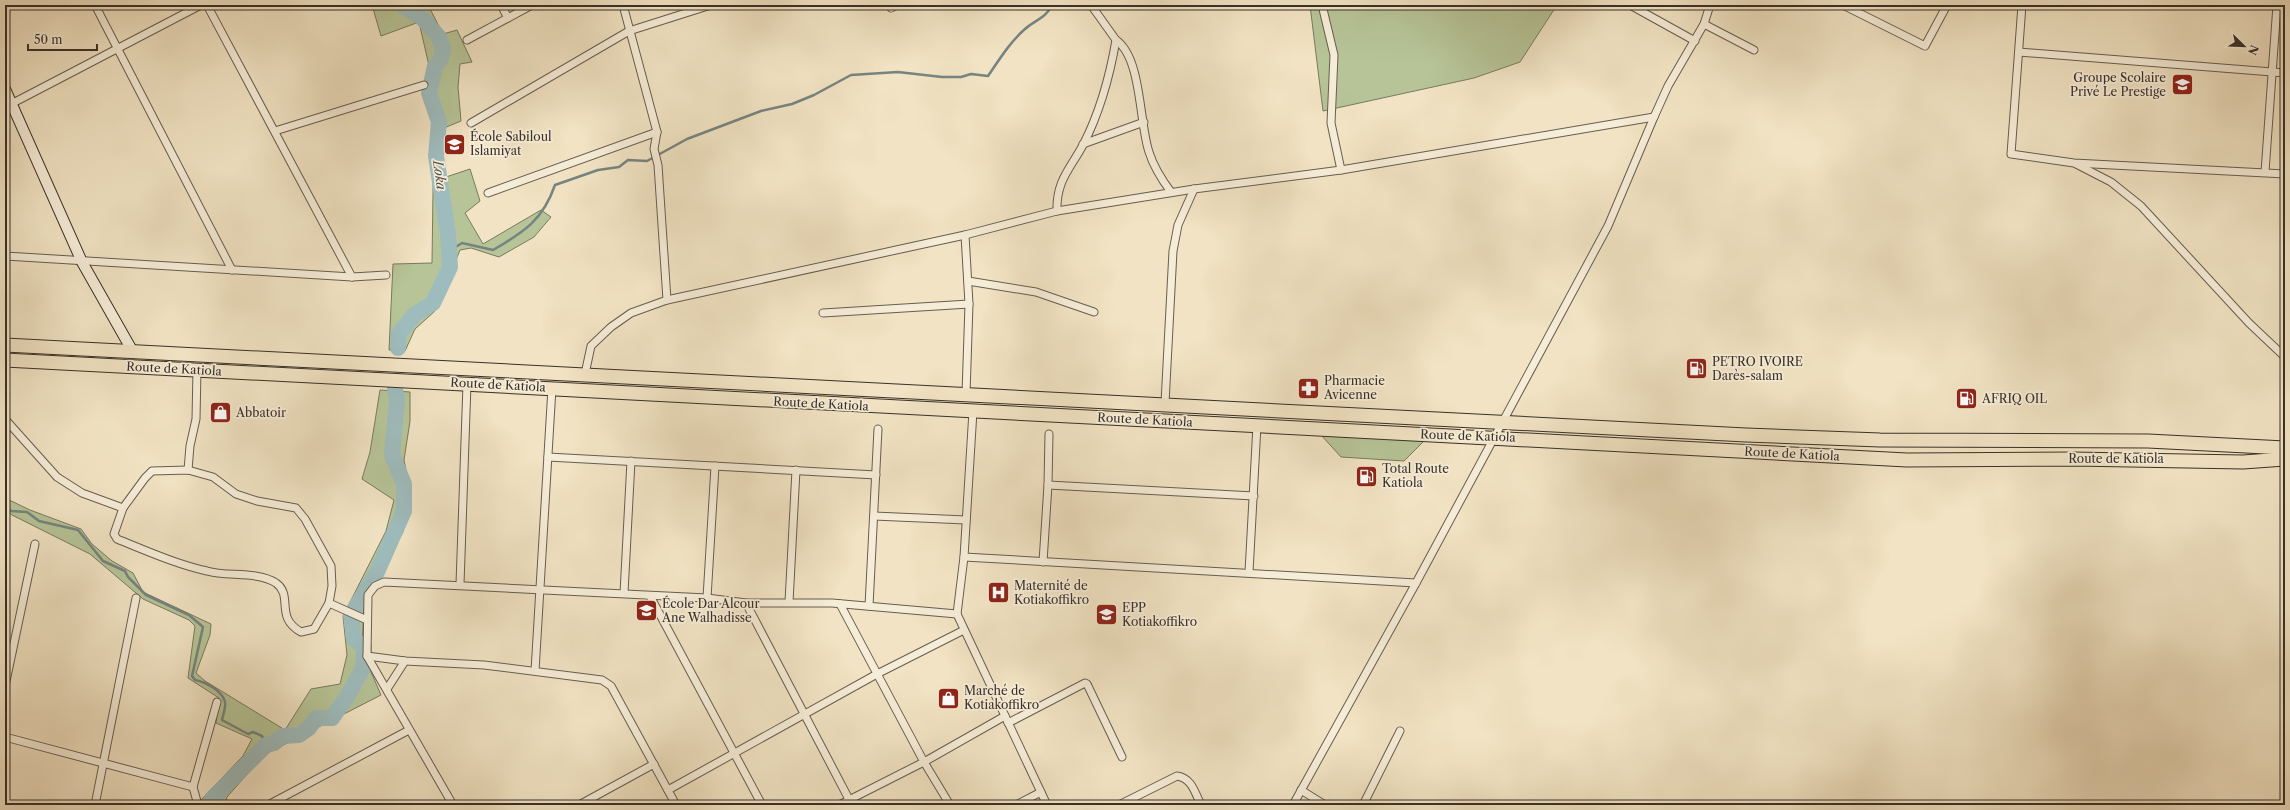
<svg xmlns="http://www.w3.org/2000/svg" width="2290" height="810" font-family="'Libre Caslon Text',serif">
<rect width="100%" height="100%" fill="#f1e3c3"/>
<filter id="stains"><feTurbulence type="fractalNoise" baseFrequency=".005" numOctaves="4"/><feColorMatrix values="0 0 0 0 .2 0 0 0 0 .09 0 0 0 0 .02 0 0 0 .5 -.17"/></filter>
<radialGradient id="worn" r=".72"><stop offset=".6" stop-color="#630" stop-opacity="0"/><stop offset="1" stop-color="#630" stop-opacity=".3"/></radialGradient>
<g fill="#b6c497" stroke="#787a60">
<path d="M 372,5 L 428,5 L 443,34 L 457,30 L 472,62 L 460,64 L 458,87 L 461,121 L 444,128 L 442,155 L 446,177 L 470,169 L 480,201 L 465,213 L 483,244 L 541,210 L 551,217 L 534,237 L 499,257 L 471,248 L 460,250 L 435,311 L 415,329 L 405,351 L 389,350 L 393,264 L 432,263 L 434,122 L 432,79 L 419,22 L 381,36 Z"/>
<path d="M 1310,5 L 1557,5 L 1520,62 L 1474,78 L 1323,111 Z"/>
<path d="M 380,390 L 410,392 L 410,421 L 404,460 L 409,486 L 403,532 L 364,600 L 362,651 L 381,695 L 264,755 L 227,797 L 225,805 L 201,805 L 201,800 L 243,756 L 252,739 L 216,723 L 219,698 L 188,678 L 195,626 L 189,620 L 143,599 L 90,554 L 12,515 L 5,509 L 5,498 L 30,510 L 81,529 L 92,544 L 112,561 L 133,573 L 143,592 L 211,624 L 210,635 L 196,673 L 205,681 L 285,730 L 311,689 L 340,684 L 347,655 L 343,616 L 386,531 L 394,500 L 362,479 L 370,452 Z"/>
<path d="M 1321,435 L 1424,441 L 1404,461 L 1341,457 Z"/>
</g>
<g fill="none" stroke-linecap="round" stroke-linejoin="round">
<g stroke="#768481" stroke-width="2.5">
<path d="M 449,251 L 462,243 L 493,250 C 524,232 543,220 555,185 L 598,170 L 619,167 L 628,160 L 647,161 L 687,139 L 761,111 L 792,104 L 814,95 L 851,75 L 898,72 L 942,77 L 961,77 L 971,74 L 988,76 C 999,60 1010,42 1025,29 C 1035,20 1046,18 1052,5"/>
<path d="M 5,504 L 11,511 L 27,512 L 39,521 L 78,530 L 103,561 L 125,571 L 128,577 L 146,595 L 189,615 L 203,627 L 192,676 L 195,680 C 205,682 222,690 225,702 C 226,707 223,715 222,720 L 248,734 L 253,732 L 262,736 L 266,745"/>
</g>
<g stroke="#9ebcbd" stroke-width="16">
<path d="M 398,348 L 399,334 L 414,315 L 433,303 L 450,267 L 448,234 L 436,156 L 439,122 L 429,93 L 435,66 L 441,59 L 443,48 L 438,36 L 422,18 L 402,5"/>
<path d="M 211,805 L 212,799 L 266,745 L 274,743 L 283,736 L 299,735 L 309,728 L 316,718 L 332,718 L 347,697 L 363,668 L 364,647 L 354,639 L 351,615 L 377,572 L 404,511 L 404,484 L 392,455 L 397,400 L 395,389"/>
</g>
<defs>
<g id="street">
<path d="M 95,5 L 232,270"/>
<path d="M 207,5 L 352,277"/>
<path d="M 501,5 L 508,18"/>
<path d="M 623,5 L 657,132 L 654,149 L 658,165 L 667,300"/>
<path d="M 1322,5 L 1334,55 L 1331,123 L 1341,170"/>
<path d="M 1630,5 L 1695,41"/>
<path d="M 1843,5 L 1925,46 L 1947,5"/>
<path d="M 2022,5 L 2011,154 L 2074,163 L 2285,174"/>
<path d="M 891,8 L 897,5"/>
<path d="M 1704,24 L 1754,50"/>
<path d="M 467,40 L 532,5"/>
<path d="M 1116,40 C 1142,58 1139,123 1149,152 C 1154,168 1162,180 1171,192"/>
<path d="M 2019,52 L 2285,73"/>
<path d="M 13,103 L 201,5"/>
<path d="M 471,123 L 629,31 L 711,5"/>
<path d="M 275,131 L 424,85"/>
<path d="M 1083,144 L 1144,122"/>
<path d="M 2076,164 L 2111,182 L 2141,206 L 2249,323 L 2285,357"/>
<path d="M 2265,172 L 2277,5"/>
<path d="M 488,193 L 657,132"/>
<path d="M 1057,211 C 1056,181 1070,169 1083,145 C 1099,114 1110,75 1116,40 L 1091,5"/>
<path d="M 965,235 L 969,304 L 966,394"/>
<path d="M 5,256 L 352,277 L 386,275"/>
<path d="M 968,281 L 1036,292 L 1094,312"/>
<path d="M 823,313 L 969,304"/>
<path d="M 585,374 L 591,346 L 611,327 L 631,313 L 667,300 L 965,235 L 1057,211 L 1194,189 L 1341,170 L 1654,117"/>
<path d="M 1165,403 L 1173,251 L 1178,225 L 1194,189"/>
<path d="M 973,411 L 964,557 L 957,614 L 1047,805"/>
<path d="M 5,419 L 57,477 L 82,493 L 123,508 L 145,478 L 152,471 L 188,470 L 213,477 L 236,494 L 257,501 L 296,508 L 305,519 L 331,566 L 332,586 L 329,603"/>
<path d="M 548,457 L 876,475"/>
<path d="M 188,470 L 190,446 L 196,419 L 197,370"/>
<path d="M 1048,485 L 1254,496"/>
<path d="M 123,508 L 114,534 L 117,539 C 147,551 176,564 207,571 C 228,577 257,571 276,583 C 294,596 274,617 301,632 L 314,629 L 329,603 L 367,620"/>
<path d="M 874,516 L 966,520"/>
<path d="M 964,557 L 1416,583"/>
<path d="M 1043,562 L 1048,485 L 1049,434"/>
<path d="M 1249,572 L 1257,425"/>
<path d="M 460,584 L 467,384"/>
<path d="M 624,593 L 631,461"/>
<path d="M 650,596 L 762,805"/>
<path d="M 707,598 L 715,466"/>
<path d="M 789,602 L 796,470"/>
<path d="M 746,603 L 852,805"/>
<path d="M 840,604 L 924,762 L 950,805"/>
<path d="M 869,606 L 878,429"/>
<path d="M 367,656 L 405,661 L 484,665 L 602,680 L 611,686 L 676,805"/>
<path d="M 535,671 L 552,388"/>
<path d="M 5,686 L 35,544"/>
<path d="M 387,689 L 405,661"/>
<path d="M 1008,723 L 1085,683 L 1087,684 L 1122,757"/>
<path d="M 5,737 L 193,787"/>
<path d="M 668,790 L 877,674 L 964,630"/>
<path d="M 1301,790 L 1325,805"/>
<path d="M 95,805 L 136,598"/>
<path d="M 198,805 L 193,787 L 217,702"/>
<path d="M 268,805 L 409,730"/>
<path d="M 453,805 L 367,656 L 368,595 L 375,586 L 384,582 L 707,598 L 746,603 L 832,603 L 957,614"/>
<path d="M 579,805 L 654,764"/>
<path d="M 839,805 L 924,762 L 1005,716"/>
<path d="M 1016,805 L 1041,792"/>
<path d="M 1119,805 L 1177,776 C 1192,778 1195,793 1201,805"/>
<path d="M 1293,805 L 1416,583 L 1608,226 L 1654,117 L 1668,86 L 1704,24 L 1710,5"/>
<path d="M 1363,805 L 1400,731"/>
</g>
<path id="secondary" d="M 5,89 L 82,262 L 133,352"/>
<g id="highway">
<path d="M 5,345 L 1746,435 L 1880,440 L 2148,441 L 2285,448"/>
<path d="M 5,360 L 1907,460 L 2073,459 L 2243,462 L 2285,459"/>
</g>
</defs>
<use href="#street" stroke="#685d4f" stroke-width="9"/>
<use href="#secondary" stroke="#3a3028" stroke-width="12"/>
<use href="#highway" stroke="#3a3028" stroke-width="15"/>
<use href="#street" stroke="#f6edd8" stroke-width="7"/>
<use href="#secondary" stroke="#f6edd8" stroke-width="10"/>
<use href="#highway" stroke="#f1e3c3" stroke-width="13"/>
</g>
<defs>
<symbol id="school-square" viewBox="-11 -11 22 22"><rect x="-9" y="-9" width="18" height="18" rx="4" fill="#8f2418" stroke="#f6edd8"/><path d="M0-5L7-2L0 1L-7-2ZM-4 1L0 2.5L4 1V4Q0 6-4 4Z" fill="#fff"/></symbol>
<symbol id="fuel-square" viewBox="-11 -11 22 22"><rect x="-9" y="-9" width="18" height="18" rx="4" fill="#8f2418" stroke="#f6edd8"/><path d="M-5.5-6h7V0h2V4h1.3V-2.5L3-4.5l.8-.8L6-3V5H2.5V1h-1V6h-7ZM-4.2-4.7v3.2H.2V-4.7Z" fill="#fff"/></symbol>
<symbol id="pharmacy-square" viewBox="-11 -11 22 22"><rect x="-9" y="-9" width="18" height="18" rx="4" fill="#8f2418" stroke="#f6edd8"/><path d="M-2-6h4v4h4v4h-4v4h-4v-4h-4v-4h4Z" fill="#fff"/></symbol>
<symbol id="shop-square" viewBox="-11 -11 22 22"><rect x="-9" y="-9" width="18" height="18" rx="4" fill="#8f2418" stroke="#f6edd8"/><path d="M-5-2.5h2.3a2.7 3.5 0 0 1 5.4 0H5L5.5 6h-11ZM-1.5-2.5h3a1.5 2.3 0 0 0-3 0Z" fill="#fff"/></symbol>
<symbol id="hospital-square" viewBox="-11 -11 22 22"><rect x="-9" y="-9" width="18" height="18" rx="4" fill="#8f2418" stroke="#f6edd8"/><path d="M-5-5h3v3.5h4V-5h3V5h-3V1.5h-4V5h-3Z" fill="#fff"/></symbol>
</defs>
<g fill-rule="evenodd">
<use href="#school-square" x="2170" y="72" width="25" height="25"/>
<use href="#school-square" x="442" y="132" width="25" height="25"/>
<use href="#fuel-square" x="1684" y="356" width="25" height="25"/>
<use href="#pharmacy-square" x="1296" y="376" width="25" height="25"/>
<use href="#fuel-square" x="1954" y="386" width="25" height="25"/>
<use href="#shop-square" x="208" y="400" width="25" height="25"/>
<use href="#fuel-square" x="1354" y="464" width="25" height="25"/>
<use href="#hospital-square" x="986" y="580" width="25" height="25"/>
<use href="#school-square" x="634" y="598" width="25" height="25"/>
<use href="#school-square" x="1094" y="602" width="25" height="25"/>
<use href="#shop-square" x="936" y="686" width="25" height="25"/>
</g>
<g text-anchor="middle" stroke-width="3.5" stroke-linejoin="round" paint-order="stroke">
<g font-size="12" fill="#3a3028" stroke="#f6edd8" text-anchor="start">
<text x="2166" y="82" text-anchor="end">Groupe Scolaire<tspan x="2166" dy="14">Privé Le Prestige</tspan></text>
<text x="470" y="141">École Sabiloul<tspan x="470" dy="14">Islamiyat</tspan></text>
<text x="1712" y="366">PETRO IVOIRE<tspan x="1712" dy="14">Darès-salam</tspan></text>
<text x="1324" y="385">Pharmacie<tspan x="1324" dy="14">Avicenne</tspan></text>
<text x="1982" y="403">AFRIQ OIL</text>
<text x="236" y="417">Abbatoir</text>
<text x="1382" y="473">Total Route<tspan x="1382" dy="14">Katiola</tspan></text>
<text x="1014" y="590">Maternité de<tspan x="1014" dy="14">Kotiakoffikro</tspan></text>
<text x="662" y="608">École Dar Alcour<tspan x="662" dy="14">Ane Walhadisse</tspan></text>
<text x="1122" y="612">EPP<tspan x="1122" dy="14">Kotiakoffikro</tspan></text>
<text x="964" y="695">Marché de<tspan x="964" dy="14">Kotiakoffikro</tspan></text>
</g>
<g font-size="12" fill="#3a3028" stroke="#f6edd8">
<text transform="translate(174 369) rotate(3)" y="4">Route de Katiola</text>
<text transform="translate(498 385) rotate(3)" y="4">Route de Katiola</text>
<text transform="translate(821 404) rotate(3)" y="4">Route de Katiola</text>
<text transform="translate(1145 420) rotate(3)" y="4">Route de Katiola</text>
<text transform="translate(1468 436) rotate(2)" y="4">Route de Katiola</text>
<text transform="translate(1792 454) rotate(3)" y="4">Route de Katiola</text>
<text x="2116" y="463">Route de Katiola</text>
</g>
<g font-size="13" font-style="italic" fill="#53534d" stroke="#f6edd8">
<text transform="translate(440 175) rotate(82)" y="5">Loka</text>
</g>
</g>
<rect width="2290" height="810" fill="none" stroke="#f1e3c3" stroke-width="20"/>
<rect x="6" y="6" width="2278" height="798" fill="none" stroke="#3a3028" stroke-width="2"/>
<rect x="10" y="10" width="2270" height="790" fill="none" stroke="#3a3028"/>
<g transform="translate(2244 46) rotate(113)" stroke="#f6edd8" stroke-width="3" paint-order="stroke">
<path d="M0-3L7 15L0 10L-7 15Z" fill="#3a3028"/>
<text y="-6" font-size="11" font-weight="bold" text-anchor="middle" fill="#3a3028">N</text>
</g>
<path d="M28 44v6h69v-6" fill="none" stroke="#3a3028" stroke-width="2"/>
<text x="34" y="44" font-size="12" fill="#3a3028" stroke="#f6edd8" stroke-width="3" paint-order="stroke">50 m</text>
<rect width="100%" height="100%" filter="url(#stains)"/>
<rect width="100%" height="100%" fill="url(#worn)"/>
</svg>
